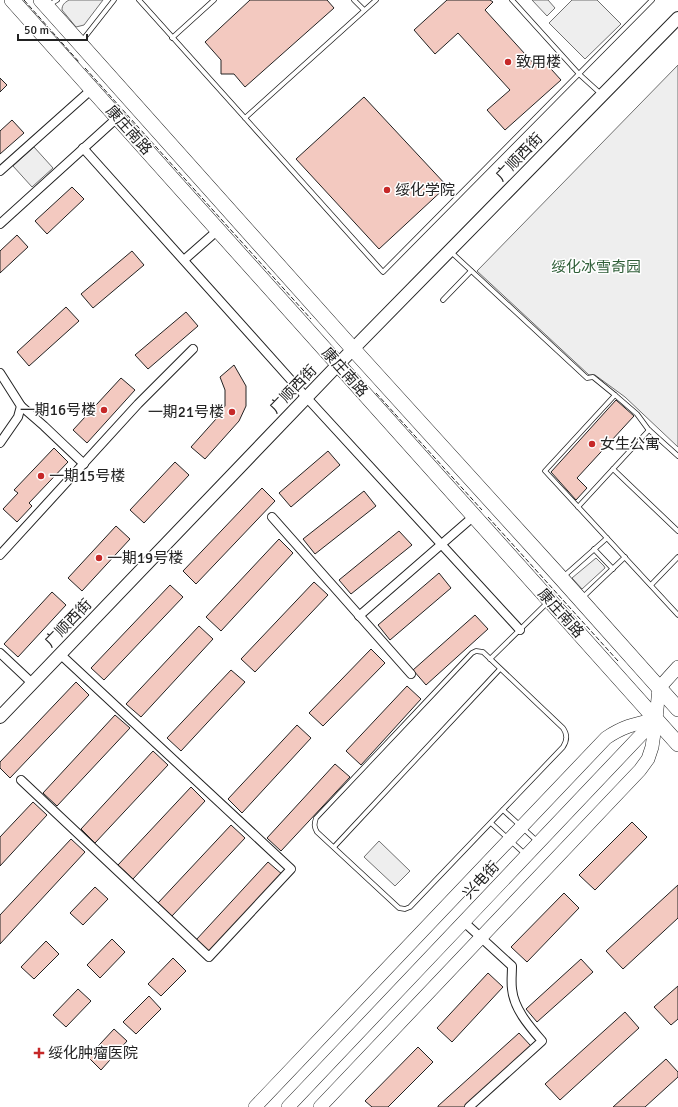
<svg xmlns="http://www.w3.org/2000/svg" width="678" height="1107" font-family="Signika,'Noto Sans SC',sans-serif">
<rect width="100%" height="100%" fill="#fff"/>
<g fill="#eee" stroke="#6f6f6f">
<path d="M 69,0 L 103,0 L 84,25 L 76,27 L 62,10 C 62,5 64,3 69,0 Z"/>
<path d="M 532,0 L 548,0 L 555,8 L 547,16 Z"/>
<path d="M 572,0 L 597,0 L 621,24 L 585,59 L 549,23 Z"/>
<path d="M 678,65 L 678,447 L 625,397 L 595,375 L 589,375 L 477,271 Z"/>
<path d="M 34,147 L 53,168 L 32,187 L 13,166 Z"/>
<path d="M 596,558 L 604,566 L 605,568 L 582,589 L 572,578 Z"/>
<path d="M 379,841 L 410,871 L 395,886 L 364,857 Z"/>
</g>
<g fill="#f3c9c0" stroke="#222">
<path d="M 250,0 L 327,0 L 334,8 L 245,87 L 234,74 L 221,74 L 221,60 L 205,42 Z"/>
<path d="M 447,0 L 490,0 L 493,2 L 485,10 L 535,65 L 542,59 L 561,80 L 505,130 L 487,110 L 510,90 L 458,33 L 435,54 L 414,30 Z"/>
<path d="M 0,78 L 7,85 L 0,92 Z"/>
<path d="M 364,97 L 447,186 L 379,249 L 296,159 Z"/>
<path d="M 12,120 L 24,133 L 0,154 L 0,131 Z"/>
<path d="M 72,187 L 84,199 L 47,234 L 35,221 Z"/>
<path d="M 17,235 L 28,247 L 0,273 L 0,251 Z"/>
<path d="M 132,251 L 144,265 L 93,308 L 81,294 Z"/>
<path d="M 66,307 L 79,321 L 29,366 L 17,352 Z"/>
<path d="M 186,312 L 198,326 L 148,369 L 135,355 Z"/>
<path d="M 234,365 L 246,386 L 246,406 L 239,421 L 205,459 L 191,447 L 216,419 L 225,406 L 225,390 L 220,377 Z"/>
<path d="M 121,378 L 135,390 L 87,443 L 73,430 Z"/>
<path d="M 616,400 L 634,416 L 577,478 L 587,488 L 576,500 L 551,472 Z"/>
<path d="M 54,448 L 68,462 L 29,503 L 32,506 L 17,522 L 3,509 L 18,493 L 14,490 Z"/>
<path d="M 328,451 L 340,465 L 291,507 L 279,493 Z"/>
<path d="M 175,462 L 189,475 L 144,523 L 130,510 Z"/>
<path d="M 262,488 L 275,501 L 196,584 L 183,571 Z"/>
<path d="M 364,491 L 376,506 L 315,554 L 303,539 Z"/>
<path d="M 116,526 L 130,539 L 82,591 L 68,578 Z"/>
<path d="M 399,531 L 412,545 L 351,594 L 339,580 Z"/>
<path d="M 279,539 L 293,553 L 221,631 L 206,617 Z"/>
<path d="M 439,573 L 451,588 L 390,640 L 378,625 Z"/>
<path d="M 314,582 L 328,595 L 255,672 L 241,659 Z"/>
<path d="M 170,585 L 183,597 L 104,680 L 91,668 Z"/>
<path d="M 52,592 L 66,605 L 18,657 L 4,644 Z"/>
<path d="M 475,615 L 488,629 L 426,685 L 413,670 Z"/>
<path d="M 199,626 L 213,639 L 141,717 L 126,704 Z"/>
<path d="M 371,649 L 385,663 L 323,726 L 309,713 Z"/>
<path d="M 231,670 L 245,682 L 181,751 L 167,738 Z"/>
<path d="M 76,682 L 89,695 L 10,778 L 0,768 L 0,762 Z"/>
<path d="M 407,686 L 421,699 L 361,765 L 346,751 Z"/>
<path d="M 115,715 L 130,728 L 57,806 L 43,793 Z"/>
<path d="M 297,725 L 311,738 L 242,813 L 228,799 Z"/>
<path d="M 153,751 L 168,765 L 95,843 L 81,829 Z"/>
<path d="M 335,764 L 350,777 L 281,851 L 267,838 Z"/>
<path d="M 191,787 L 205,801 L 133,879 L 118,865 Z"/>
<path d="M 33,802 L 47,815 L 0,866 L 0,837 Z"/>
<path d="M 632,822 L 647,837 L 595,890 L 579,875 Z"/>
<path d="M 231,825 L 245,838 L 172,916 L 158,903 Z"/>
<path d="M 71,839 L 85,852 L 0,944 L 0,915 Z"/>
<path d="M 268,862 L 283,875 L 210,953 L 196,940 Z"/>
<path d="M 678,885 L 678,918 L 623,969 L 606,951 Z"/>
<path d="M 95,887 L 108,899 L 83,925 L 70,913 Z"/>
<path d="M 564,893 L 579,908 L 527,962 L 511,947 Z"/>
<path d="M 112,939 L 125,952 L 100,978 L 87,965 Z"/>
<path d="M 46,941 L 59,954 L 34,979 L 21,967 Z"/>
<path d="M 173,958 L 186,971 L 161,996 L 148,984 Z"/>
<path d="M 581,959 L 593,972 L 537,1022 L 526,1009 Z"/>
<path d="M 488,973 L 503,987 L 452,1042 L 437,1028 Z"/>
<path d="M 678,986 L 678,1019 L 671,1025 L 654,1007 Z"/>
<path d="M 78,989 L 91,1001 L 66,1027 L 53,1015 Z"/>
<path d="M 149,996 L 161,1009 L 136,1034 L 123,1022 Z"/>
<path d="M 625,1012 L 639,1028 L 560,1100 L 545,1084 Z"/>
<path d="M 114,1029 L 127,1041 L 101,1070 L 88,1057 Z"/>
<path d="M 519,1033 L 531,1046 L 464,1107 L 438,1107 L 438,1106 Z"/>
<path d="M 418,1047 L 433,1062 L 388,1107 L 372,1107 L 365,1101 Z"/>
<path d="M 666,1059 L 678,1072 L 678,1077 L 645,1107 L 613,1107 Z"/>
</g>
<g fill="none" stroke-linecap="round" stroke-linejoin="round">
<defs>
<g id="lane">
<path d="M 139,0 L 245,118 L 383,272 L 652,0"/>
<path d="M 354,0 L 364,10"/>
<path d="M 512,0 L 579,74 L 601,94"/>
<path d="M 49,5 L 57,0"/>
<path d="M 172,38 L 214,0"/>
<path d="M 81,42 L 114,0"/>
<path d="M 245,118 L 376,0"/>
<path d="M 451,252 L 587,378 L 593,377 L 615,395 L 637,414 L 648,429 L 678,456"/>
<path d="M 443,300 L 471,271"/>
<path d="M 615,395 L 545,471 L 678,615"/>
<path d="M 649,430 L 613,469 L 678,531"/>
<path d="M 578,507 L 613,469"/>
<path d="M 594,549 L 613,569"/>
<path d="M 563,577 L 607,538"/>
<path d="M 651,585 L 678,557"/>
<path d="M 582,598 L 625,557"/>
<path d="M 476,651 L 483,652 L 563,728 C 568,735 567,741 563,747 L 410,907 L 405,909 L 399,908 L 317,832 C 314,827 314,824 316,818 L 472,653 Z"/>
<path d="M 490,659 L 548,602"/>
<path d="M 503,810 L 538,842"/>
<path d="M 491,823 L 526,855"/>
<path d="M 334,847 L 500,669"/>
</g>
<g id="street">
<path d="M 83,148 L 307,398 L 520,630"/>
<path d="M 0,171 L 92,89"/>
<path d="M 0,224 L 117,118"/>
<path d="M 184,260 L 218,230"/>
<path d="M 0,373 L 21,406 L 18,417 L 0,443"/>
<path d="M 21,406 L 44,426 L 84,464"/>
<path d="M 272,517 L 411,674"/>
<path d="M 0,555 L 138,404 L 193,349"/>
<path d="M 359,616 L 474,516"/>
<path d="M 0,653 L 32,683"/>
<path d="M 21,780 L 209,957 L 291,869 L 60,654"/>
<path d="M 464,922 L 512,966 C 512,974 511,981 512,989 C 514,1009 529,1026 542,1041 L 469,1107"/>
</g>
<path id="secondary" d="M 0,717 L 353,349 L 678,18"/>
<g id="primary">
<path d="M 255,1107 L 606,738 C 624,726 635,724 656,719 L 652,747 L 648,759 L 640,770 L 320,1107"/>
<path d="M 288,1107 L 656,719 L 659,688 L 678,667"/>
</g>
<g id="highway">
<path d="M 12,0 L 678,744"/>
<path d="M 41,0 L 353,349 L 561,578 L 678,709"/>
</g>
</defs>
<use href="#lane" stroke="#222" stroke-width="5.5"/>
<use href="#street" stroke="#222" stroke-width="10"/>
<use href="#secondary" stroke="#222" stroke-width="14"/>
<use href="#primary" stroke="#222" stroke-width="14"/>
<use href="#highway" stroke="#222" stroke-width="16"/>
<use href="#lane" stroke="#fff" stroke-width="4"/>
<use href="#street" stroke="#fff" stroke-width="8"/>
<use href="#secondary" stroke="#fff" stroke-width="12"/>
<use href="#primary" stroke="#fff" stroke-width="13"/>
<use href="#highway" stroke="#fff" stroke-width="15"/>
<g stroke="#222" stroke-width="1" stroke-dasharray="5 2" stroke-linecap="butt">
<path d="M 24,0 L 79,62"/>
<path d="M 85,68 L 311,319"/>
<path d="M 376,393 L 482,510"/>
<path d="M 488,517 L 618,661"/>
</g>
</g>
<g fill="#c62828" stroke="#fff" stroke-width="1.5">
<circle cx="508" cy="62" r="4"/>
<circle cx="387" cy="190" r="4"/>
<circle cx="104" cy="410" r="4"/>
<circle cx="232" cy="412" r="4"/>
<circle cx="592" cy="444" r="4"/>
<circle cx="41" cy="476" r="4"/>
<circle cx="99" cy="558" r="4"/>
<path d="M37 1047h4v4h4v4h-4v4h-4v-4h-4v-4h4z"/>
</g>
<g text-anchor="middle" stroke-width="3" stroke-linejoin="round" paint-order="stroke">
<g font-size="15" fill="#222" stroke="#fff" text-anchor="start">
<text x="516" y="67">致用楼</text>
<text x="395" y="195">绥化学院</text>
<text x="96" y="415" text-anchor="end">一期16号楼</text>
<text x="224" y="417" text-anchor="end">一期21号楼</text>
<text x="600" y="449">女生公寓</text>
<text x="49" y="481">一期15号楼</text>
<text x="107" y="563">一期19号楼</text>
<text x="48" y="1058">绥化肿瘤医院</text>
</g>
<g font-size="15" fill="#222" stroke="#fff">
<text transform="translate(129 130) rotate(48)" y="5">康庄南路</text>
<text transform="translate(519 157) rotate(-46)" y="5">广顺西街</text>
<text transform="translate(345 372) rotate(48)" y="5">康庄南路</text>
<text transform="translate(293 389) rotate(-46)" y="5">广顺西街</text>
<text transform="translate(561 613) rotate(48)" y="5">康庄南路</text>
<text transform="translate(68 623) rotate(-46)" y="5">广顺西街</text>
<text transform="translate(481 880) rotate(-47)" y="5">兴电街</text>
</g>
<g font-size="15" fill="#2f5e38" stroke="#fff">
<text x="596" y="272">绥化冰雪奇园</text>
</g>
</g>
<path d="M18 34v6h69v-6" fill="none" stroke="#222222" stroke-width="2"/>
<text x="24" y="34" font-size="12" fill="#222222" stroke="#ffffff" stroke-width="3" paint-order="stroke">50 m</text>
</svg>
